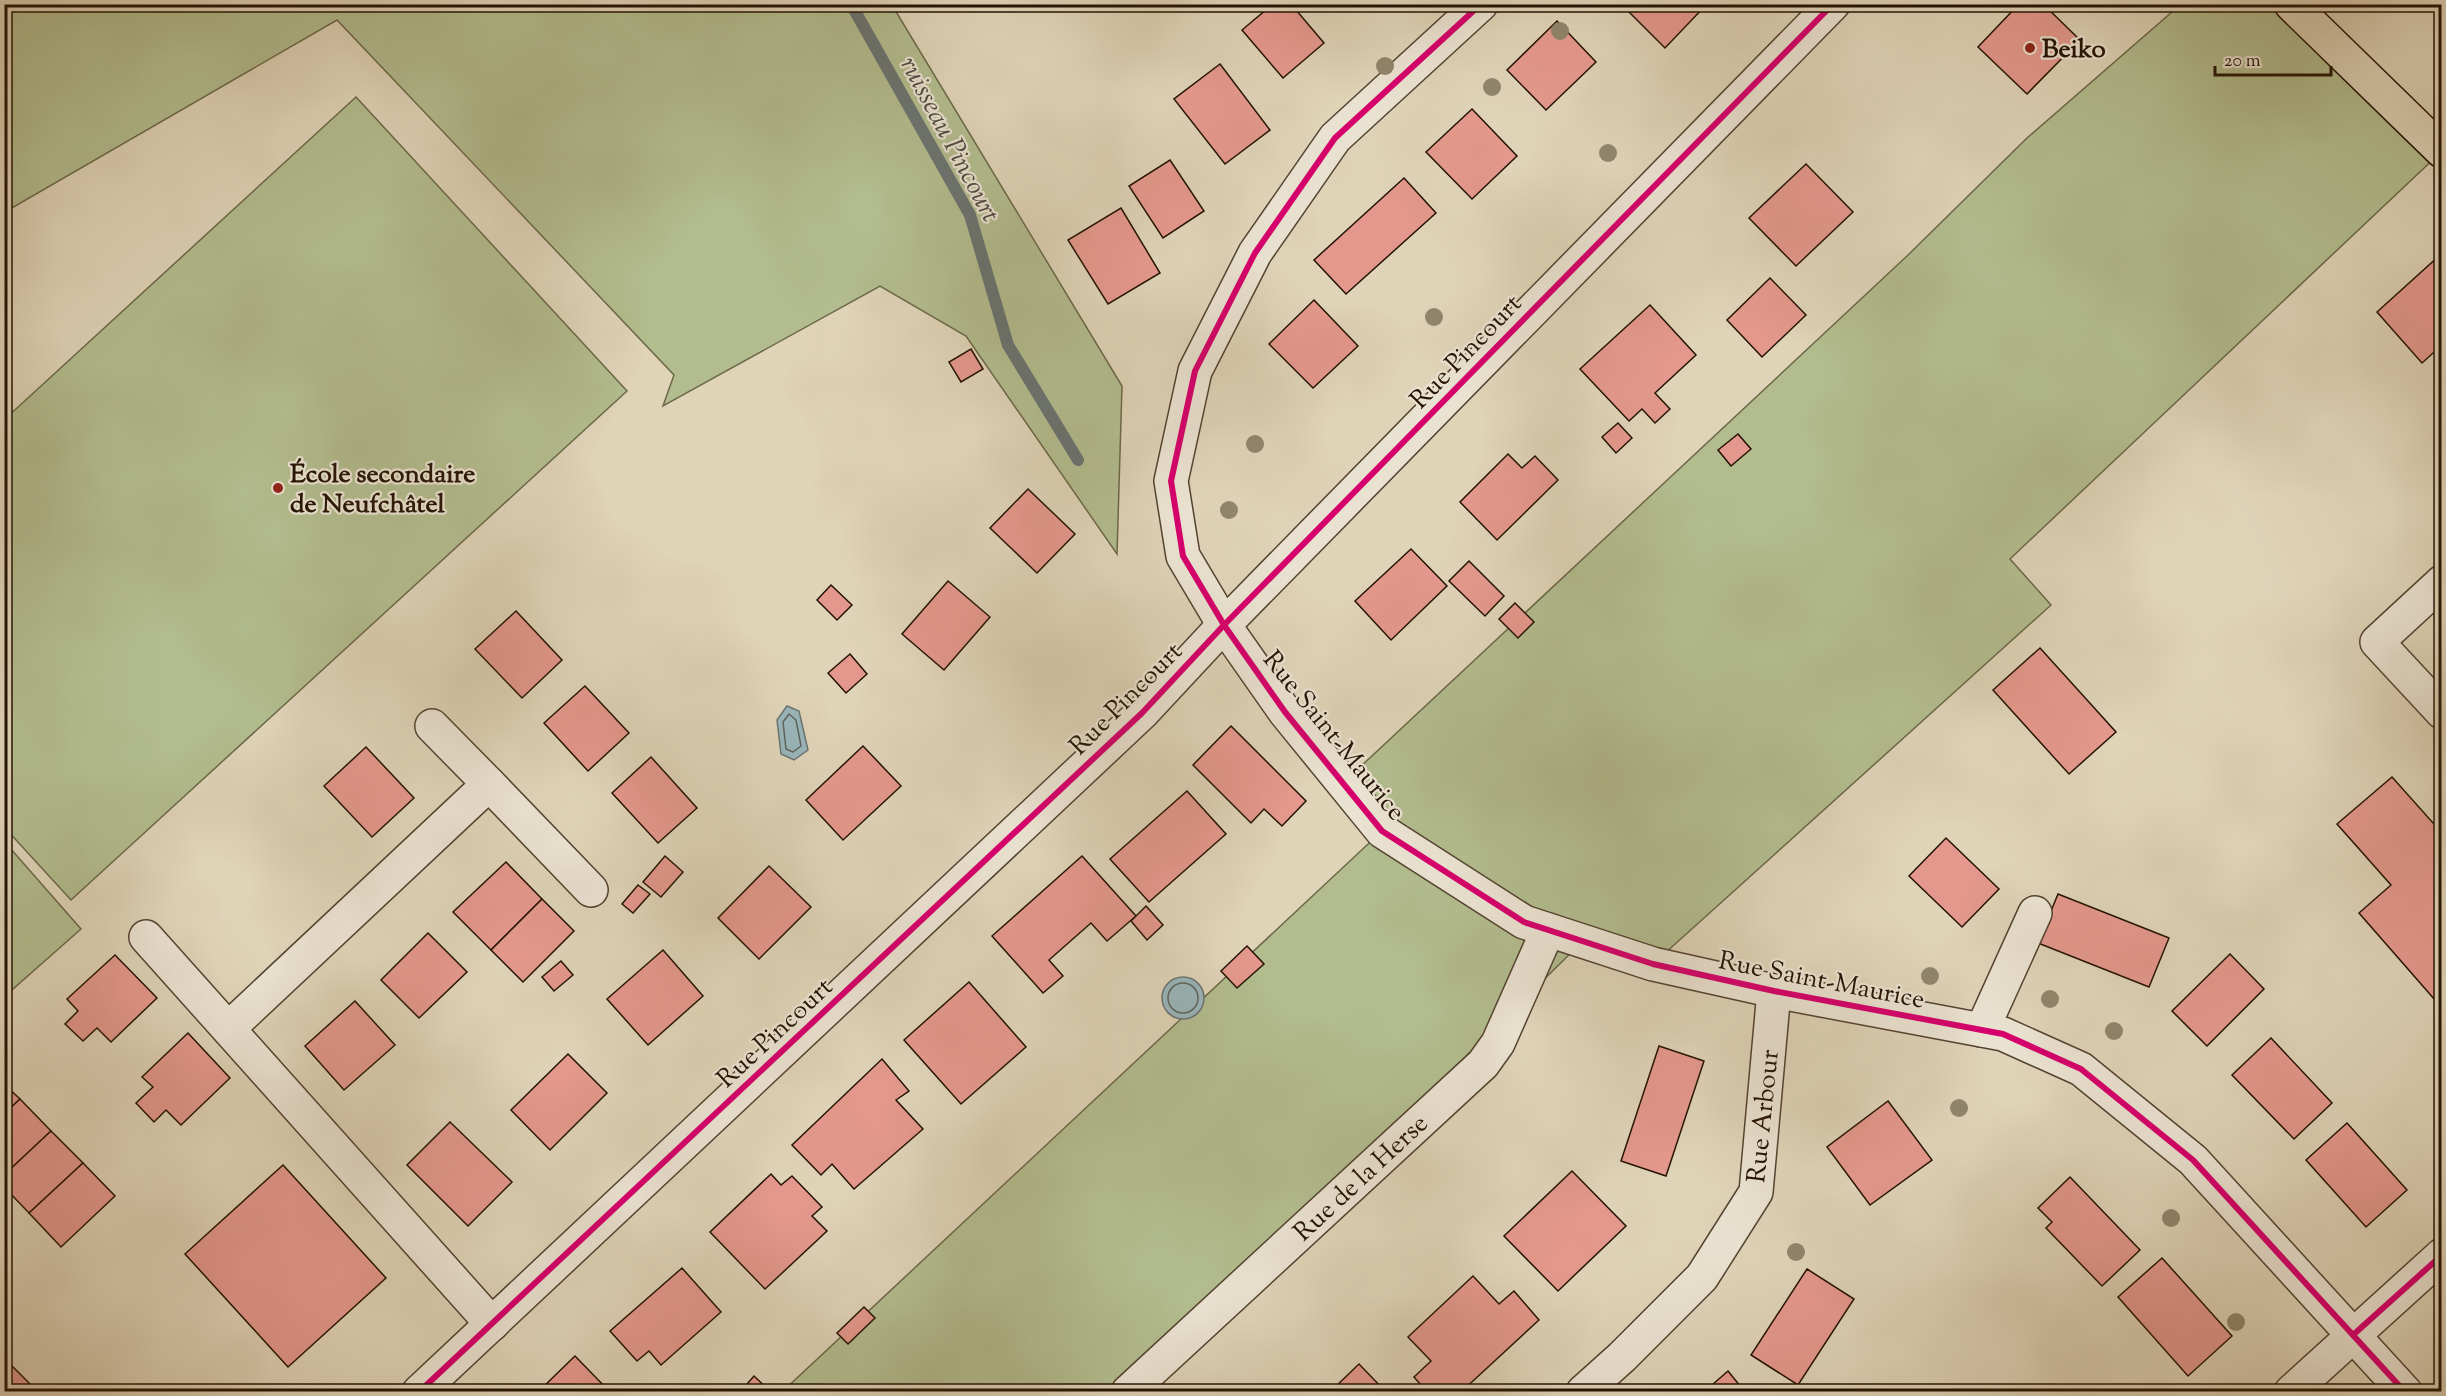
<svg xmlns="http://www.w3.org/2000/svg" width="2446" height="1396" font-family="'Sorts Mill Goudy',serif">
<rect width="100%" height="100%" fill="#dfd3b8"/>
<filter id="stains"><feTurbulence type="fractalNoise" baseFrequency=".00333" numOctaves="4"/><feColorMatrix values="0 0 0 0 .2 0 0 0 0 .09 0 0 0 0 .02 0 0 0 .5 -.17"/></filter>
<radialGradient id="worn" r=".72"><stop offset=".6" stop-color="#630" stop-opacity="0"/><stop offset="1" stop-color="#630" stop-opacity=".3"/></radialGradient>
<g fill="#b2bc8e" stroke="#6b6848" stroke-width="1.5">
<path d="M 5,4 L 892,5 L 1122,386 L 1117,554 L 966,336 L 880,286 L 663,406 L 674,375 L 337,20 L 5,212 Z"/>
<path d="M 2180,5 L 2291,5 L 2441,152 L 2010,559 L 2051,605 L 1653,964 L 1583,941 L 1126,1391 L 782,1392 L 1382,831 L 1343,783 L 1907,256 L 2027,138 Z"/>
<path d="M 356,97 L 627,391 L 71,900 L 5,828 L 5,419 Z"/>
<path d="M 10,848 L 81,929 L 5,996 L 4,852 Z"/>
</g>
<g fill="#99b5ba" stroke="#6a7471" stroke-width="1.5">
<path d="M 787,706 L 799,711 L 808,750 L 794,760 L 781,754 L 777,720 Z"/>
<circle cx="1183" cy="998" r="21"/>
</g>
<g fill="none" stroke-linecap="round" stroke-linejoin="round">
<g stroke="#5e645e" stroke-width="1.5">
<path d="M 789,714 L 796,720 L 801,746 L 793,752 L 786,749 L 783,722 Z"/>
<circle cx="1183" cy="998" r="15"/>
</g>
<path stroke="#6a7471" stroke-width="12" d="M 851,4 L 970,215 L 1008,345 L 1078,460"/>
</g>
<g fill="#e4988d" stroke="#241303" stroke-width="1.5">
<path d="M 1273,4 L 1291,4 L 1324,43 L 1283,78 L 1242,30 Z"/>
<path d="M 1634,4 L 1707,4 L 1665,48 L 1628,11 Z"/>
<path d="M 2019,4 L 2043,4 L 2080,40 L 2027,94 L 1978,47 Z"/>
<path d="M 1557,21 L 1596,62 L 1546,110 L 1507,70 Z"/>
<path d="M 1220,64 L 1270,130 L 1225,164 L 1174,99 Z"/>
<path d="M 1472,109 L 1517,156 L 1472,199 L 1426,152 Z"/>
<path d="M 1170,160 L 1204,211 L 1163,238 L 1129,186 Z"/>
<path d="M 1806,164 L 1853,212 L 1796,266 L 1749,218 Z"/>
<path d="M 1404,178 L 1436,213 L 1346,294 L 1314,260 Z"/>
<path d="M 1121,208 L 1160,273 L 1108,304 L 1068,240 Z"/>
<path d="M 2439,256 L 2442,345 L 2422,363 L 2377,312 Z"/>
<path d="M 1770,278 L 1806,315 L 1762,357 L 1727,320 Z"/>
<path d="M 1314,300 L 1358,346 L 1313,388 L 1269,344 Z"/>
<path d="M 1650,305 L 1696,355 L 1655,393 L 1670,409 L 1655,423 L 1642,409 L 1629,421 L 1580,369 Z"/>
<path d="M 971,349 L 983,369 L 961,382 L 949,362 Z"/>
<path d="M 1618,423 L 1632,438 L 1616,453 L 1602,437 Z"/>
<path d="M 1738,434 L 1751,449 L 1731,466 L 1718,450 Z"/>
<path d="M 1508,454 L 1522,468 L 1535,456 L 1558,480 L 1497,540 L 1460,502 Z"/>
<path d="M 1028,489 L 1075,534 L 1037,573 L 990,528 Z"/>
<path d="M 1411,549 L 1447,586 L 1391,640 L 1355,601 Z"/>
<path d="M 1469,561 L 1504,596 L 1485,616 L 1449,581 Z"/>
<path d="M 948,581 L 990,617 L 944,670 L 902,634 Z"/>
<path d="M 831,585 L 852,605 L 837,620 L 817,600 Z"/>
<path d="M 1515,603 L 1534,622 L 1518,638 L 1499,619 Z"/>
<path d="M 516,611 L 562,660 L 522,698 L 475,649 Z"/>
<path d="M 2040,648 L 2116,732 L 2069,774 L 1993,690 Z"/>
<path d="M 850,654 L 867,674 L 846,693 L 828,673 Z"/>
<path d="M 585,686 L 629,733 L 588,771 L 544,723 Z"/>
<path d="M 1231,726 L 1306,801 L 1282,826 L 1264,809 L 1251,823 L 1193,765 Z"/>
<path d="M 863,746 L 901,786 L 843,840 L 806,800 Z"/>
<path d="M 366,747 L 414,798 L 372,837 L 324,786 Z"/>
<path d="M 651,757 L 697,808 L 658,843 L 612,793 Z"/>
<path d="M 2392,777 L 2442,833 L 2442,1008 L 2359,913 L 2391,885 L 2337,824 Z"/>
<path d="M 1187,791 L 1226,834 L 1149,902 L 1110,859 Z"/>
<path d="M 1946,838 L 1999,889 L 1962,927 L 1909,876 Z"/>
<path d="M 665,856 L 683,872 L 661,897 L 643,882 Z"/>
<path d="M 1082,856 L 1136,916 L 1107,941 L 1091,923 L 1049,960 L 1063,976 L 1043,993 L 992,936 Z"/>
<path d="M 506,862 L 542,899 L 491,950 L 453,912 Z"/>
<path d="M 769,866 L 811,907 L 759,959 L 718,918 Z"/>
<path d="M 638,885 L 650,894 L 633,913 L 622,904 Z"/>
<path d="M 2058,894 L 2169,938 L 2149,987 L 2038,943 Z"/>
<path d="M 542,899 L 574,931 L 523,982 L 491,950 Z"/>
<path d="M 1146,906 L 1163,925 L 1147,940 L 1131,921 Z"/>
<path d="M 428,933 L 467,972 L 419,1018 L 381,980 Z"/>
<path d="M 1247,946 L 1264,964 L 1237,988 L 1221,971 Z"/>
<path d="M 663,950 L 703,996 L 648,1045 L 607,999 Z"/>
<path d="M 2230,954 L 2264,989 L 2207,1046 L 2172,1011 Z"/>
<path d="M 115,955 L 157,998 L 111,1042 L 97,1028 L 83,1041 L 65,1024 L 78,1011 L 67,999 Z"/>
<path d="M 561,961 L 573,975 L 554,991 L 542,977 Z"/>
<path d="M 969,982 L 1026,1047 L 961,1104 L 904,1040 Z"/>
<path d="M 355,1001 L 395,1045 L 344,1090 L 305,1046 Z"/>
<path d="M 188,1033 L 230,1078 L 181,1125 L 166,1110 L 154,1122 L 136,1103 L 153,1087 L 142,1077 Z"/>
<path d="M 2271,1038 L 2332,1103 L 2294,1139 L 2232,1075 Z"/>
<path d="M 1659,1046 L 1704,1061 L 1666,1176 L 1621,1161 Z"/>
<path d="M 568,1054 L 607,1093 L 550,1150 L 511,1110 Z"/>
<path d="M 882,1059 L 909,1091 L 896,1100 L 923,1129 L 854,1189 L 832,1164 L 821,1175 L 792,1145 Z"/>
<path d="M 4,1084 L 20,1099 L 4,1114 Z"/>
<path d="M 20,1099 L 51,1131 L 4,1175 L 4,1114 Z"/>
<path d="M 1888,1101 L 1932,1160 L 1870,1205 L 1827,1147 Z"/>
<path d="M 450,1122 L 512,1182 L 468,1226 L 407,1165 Z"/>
<path d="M 2347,1123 L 2407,1190 L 2366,1227 L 2306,1160 Z"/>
<path d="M 51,1131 L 83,1163 L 29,1213 L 4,1187 L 4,1175 Z"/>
<path d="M 83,1163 L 115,1196 L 61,1247 L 29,1213 Z"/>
<path d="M 283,1165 L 386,1278 L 288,1367 L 185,1254 Z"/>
<path d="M 1572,1171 L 1626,1226 L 1558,1291 L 1504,1236 Z"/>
<path d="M 771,1174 L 781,1185 L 792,1176 L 822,1207 L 812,1216 L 827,1231 L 765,1289 L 710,1232 Z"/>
<path d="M 2070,1177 L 2140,1250 L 2102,1286 L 2046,1228 L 2052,1222 L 2038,1208 Z"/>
<path d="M 2162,1258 L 2232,1336 L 2188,1376 L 2118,1297 Z"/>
<path d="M 682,1268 L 721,1312 L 661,1365 L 649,1351 L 637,1361 L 610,1331 Z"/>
<path d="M 1807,1269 L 1854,1299 L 1798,1385 L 1751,1355 Z"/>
<path d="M 1473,1276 L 1499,1304 L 1514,1291 L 1539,1320 L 1461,1392 L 1427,1392 L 1414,1377 L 1431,1361 L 1408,1337 Z"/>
<path d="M 864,1307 L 875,1318 L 848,1344 L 837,1333 Z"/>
<path d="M 575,1356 L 610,1392 L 538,1392 Z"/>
<path d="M 4,1358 L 38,1392 L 4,1392 Z"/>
<path d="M 1359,1364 L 1386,1392 L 1330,1392 Z"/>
<path d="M 1728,1371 L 1745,1392 L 1704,1392 Z"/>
<path d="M 754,1376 L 771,1392 L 740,1392 Z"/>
</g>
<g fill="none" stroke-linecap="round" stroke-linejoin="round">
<defs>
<g id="minor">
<path d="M 1481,4 L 1335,138 L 1255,253 L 1195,371 L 1171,481 L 1183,556 L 1224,625 L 1285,712 L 1382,831 L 1524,922 L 1653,964 L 1774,991 L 2003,1034 L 2081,1069 L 2193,1160 L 2405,1392"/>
<path d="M 2442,582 L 2377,642 L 2442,712"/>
<path d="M 432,726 L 489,784"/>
<path d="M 146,937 L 492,1324"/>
<path d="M 229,1028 L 489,784 L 591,890"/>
<path d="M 1982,1030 L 2035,913"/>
<path d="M 419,1392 L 1142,713 L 1224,625 L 1833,4"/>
<path d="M 1128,1392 L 1483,1064 L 1498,1043 L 1548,930"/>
<path d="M 1583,1392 L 1622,1357 L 1702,1277 L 1756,1192 L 1774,991"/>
<path d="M 2291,1392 L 2442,1255"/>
</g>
<path id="major" d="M 2291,4 L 2442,151"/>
</defs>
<use href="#minor" stroke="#534330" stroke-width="36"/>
<use href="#major" stroke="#241303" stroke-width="36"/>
<use href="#minor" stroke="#eae2d1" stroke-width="33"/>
<use href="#major" stroke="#dfd3b8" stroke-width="33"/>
<defs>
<g id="cycleway">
<path d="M 1481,4 L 1335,138 L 1255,253 L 1195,371 L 1171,481 L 1183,556 L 1224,625 L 1285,712 L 1382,831 L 1524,922 L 1653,964 L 1774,991 L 2003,1034 L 2081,1069 L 2193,1160 L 2405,1392"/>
<path d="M 2353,1335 L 2442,1255"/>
<path d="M 419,1392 L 1142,713 L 1224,625 L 1833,4"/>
</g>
</defs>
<use href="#cycleway" stroke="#eae2d1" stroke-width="10"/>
<use href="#cycleway" stroke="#d6006c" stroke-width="6"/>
</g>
<g fill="#90856c">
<circle cx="1560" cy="31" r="9"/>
<circle cx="1385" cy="66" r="9"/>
<circle cx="1492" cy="87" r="9"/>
<circle cx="1608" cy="153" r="9"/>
<circle cx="1434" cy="317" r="9"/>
<circle cx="1255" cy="444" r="9"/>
<circle cx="1229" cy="510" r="9"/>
<circle cx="1930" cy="976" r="9"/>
<circle cx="2050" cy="999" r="9"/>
<circle cx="2114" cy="1031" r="9"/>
<circle cx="1959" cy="1108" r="9"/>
<circle cx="2171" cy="1218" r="9"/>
<circle cx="1796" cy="1252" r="9"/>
<circle cx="2236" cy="1322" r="9"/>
</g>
<g fill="#8f2418" stroke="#eae2d1" stroke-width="2">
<circle cx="2030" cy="48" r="6"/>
<circle cx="278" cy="488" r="6"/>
</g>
<g text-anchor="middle" stroke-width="4.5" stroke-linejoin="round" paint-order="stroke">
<g font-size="26" font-weight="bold" fill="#241303" stroke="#eae2d1" text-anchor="start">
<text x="2042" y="57">Beiko</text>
<text x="290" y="482">École secondaire<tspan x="290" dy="30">de Neufchâtel</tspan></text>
</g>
<g font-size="26" fill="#241303" stroke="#eae2d1">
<text transform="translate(1465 351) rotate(-46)" y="9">Rue Pincourt</text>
<text transform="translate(1125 698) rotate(-45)" y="9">Rue Pincourt</text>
<text transform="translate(1335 735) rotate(51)" y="9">Rue Saint-Maurice</text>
<text transform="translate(1822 979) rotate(11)" y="9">Rue Saint-Maurice</text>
<text transform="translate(774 1032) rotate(-43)" y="9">Rue Pincourt</text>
<text transform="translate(1762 1116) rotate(-84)" y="9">Rue Arbour</text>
<text transform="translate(1360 1177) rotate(-43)" y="9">Rue de la Herse</text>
</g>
<g font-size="27" font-style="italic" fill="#4d4c43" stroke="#eae2d1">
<text transform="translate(951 139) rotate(62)" y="9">ruisseau Pincourt</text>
</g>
</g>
<rect width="2446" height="1396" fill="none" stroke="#dfd3b8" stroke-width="24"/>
<rect x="6" y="6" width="2434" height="1384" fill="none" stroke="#241303" stroke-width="3"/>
<rect x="12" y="12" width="2422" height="1372" fill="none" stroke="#241303" stroke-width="1.5"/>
<path d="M2215 66v9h116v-9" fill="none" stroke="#241303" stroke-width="3"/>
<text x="2224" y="66" font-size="18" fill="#241303" stroke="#eae2d1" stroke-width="4.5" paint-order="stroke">20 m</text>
<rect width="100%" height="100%" filter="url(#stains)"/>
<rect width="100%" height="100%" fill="url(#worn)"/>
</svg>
